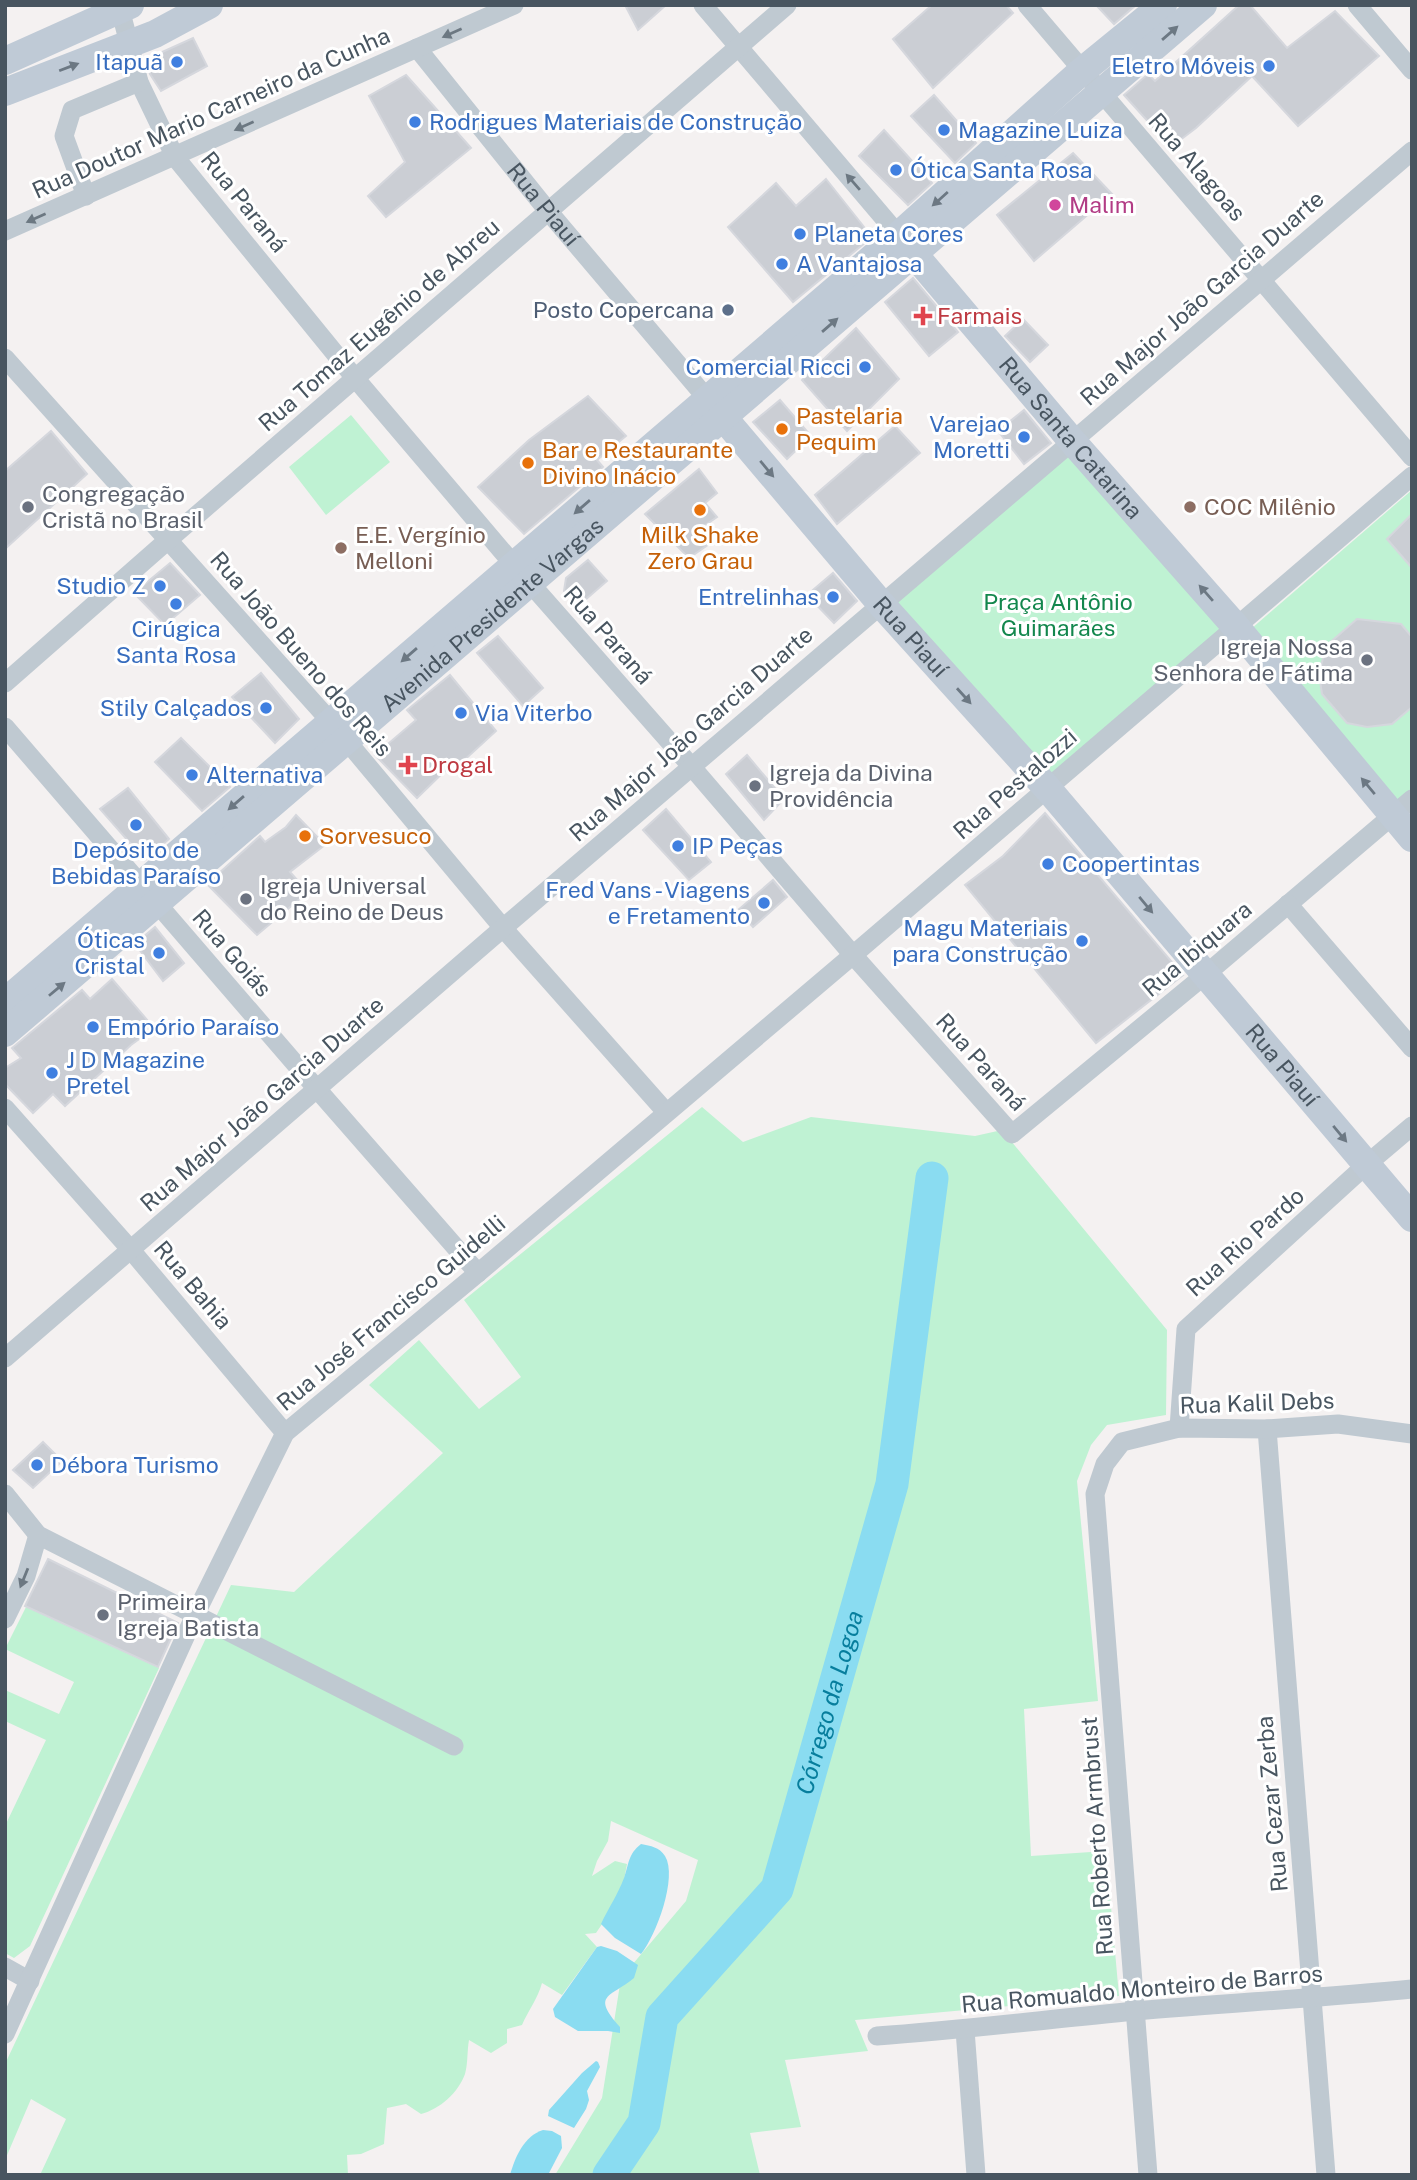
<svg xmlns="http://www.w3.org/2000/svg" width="1417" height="2180" font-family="'Public Sans',sans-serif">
<rect width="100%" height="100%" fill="#f4f1f1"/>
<g fill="#bff2d3">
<path d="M 351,415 L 390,462 L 326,515 L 289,467 Z"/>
<path d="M 1072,441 L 1236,627 L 1048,789 L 881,604 Z"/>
<path d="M 1412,490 L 1412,788 L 1394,803 L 1251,629 Z"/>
<path d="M 702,1107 L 743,1142 L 811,1117 L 975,1136 L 1002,1130 L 1167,1330 L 1166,1415 L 1107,1425 L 1091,1445 L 1077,1481 L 1098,1701 L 1024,1709 L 1031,1856 L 1106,1851 L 1119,1996 L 855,2020 L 868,2051 L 785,2060 L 801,2127 L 750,2133 L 760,2175 L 555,2175 L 602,2098 L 621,1978 L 686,1901 L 698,1860 L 611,1821 L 608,1841 L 597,1861 L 592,1876 L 615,1861 L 627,1864 L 621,1896 L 596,1933 L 585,1934 L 597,1947 L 562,1995 L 542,1983 C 538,1998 528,2011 522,2025 L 507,2029 L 507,2043 L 491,2053 L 469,2040 C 467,2051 468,2064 465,2074 C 458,2093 440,2109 421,2114 L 406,2104 L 387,2108 L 384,2144 L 361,2154 L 347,2155 L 348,2175 L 40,2175 L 66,2119 L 31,2099 L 5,2160 L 5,2064 L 231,1585 L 294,1592 L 443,1453 L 369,1385 L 419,1340 L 479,1409 L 521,1377 L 464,1300 Z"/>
<path d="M 26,1607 L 159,1668 L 30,1946 L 14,1958 L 5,1953 L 5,1826 L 46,1740 L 5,1721 L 5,1690 L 59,1714 L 74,1682 L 5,1649 Z"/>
</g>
<g fill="#8adcf1">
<path d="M 641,1844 C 651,1846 659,1847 665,1856 C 678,1877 656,1936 641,1954 L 615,1938 L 601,1924 C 608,1909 618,1894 624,1878 C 629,1864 628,1854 641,1844 Z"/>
<path d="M 601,1946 L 617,1951 L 638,1965 L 634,1978 C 610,1998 591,1994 620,2027 L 620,2033 L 608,2031 L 578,2031 L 555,2017 L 553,2009 L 597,1947 Z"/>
<path d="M 596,2061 L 598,2062 L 600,2067 L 587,2091 L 589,2100 L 586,2109 L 574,2128 L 548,2116 L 549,2110 L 582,2073 Z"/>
<path d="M 543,2130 L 552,2131 L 561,2136 L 562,2148 L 548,2175 L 510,2175 C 515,2157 524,2136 543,2130 Z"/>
</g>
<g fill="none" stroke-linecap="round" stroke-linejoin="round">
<path stroke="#8adcf1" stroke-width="33" id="s1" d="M 609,2175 L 644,2123 L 662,2017 L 777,1889 L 892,1484 L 932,1178"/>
</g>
<g fill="#cbced4" stroke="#d5d7dd" stroke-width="2">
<path d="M 625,5 L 666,5 L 638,30 Z"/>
<path d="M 932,5 L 1006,5 L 1013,13 L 933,88 L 893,39 Z"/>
<path d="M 1096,5 L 1136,5 L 1114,24 Z"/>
<path d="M 1239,5 L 1250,5 L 1287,48 L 1335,11 L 1379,56 L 1298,126 L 1252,76 L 1196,128 L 1171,147 L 1124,95 L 1148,74 L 1155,81 Z"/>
<path d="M 193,38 L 207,66 L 161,91 L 150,74 L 148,66 L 149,58 Z"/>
<path d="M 406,75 L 471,148 L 386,217 L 368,196 L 405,162 L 369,96 Z"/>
<path d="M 934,95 L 976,143 L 955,163 L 911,116 Z"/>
<path d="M 884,130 L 932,183 L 908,205 L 859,156 Z"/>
<path d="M 1073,153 L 1112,194 L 1034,261 L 997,215 Z"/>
<path d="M 826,179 L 872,237 L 793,302 L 728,227 L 776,183 L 796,206 Z"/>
<path d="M 913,278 L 958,332 L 929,356 L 885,302 Z"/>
<path d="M 1023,319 L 1048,345 L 1030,362 L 1005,336 Z"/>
<path d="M 856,328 L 899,379 L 847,431 L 802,380 Z"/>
<path d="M 588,396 L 626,436 L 597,460 L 603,467 L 524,534 L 478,487 L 529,440 Z"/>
<path d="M 780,400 L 811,436 L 787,459 L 753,422 Z"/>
<path d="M 1024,410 L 1051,443 L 1024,464 L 998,431 Z"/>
<path d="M 895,426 L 920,453 L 837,524 L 815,495 Z"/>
<path d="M 51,431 L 87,474 L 5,549 L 5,471 Z"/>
<path d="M 699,469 L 717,493 L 705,503 L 717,517 L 704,526 L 715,540 L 689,558 L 645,514 Z"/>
<path d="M 1412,514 L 1412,568 L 1387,539 Z"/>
<path d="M 588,560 L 607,581 L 578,606 L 564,591 L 566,578 Z"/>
<path d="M 170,563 L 200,595 L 165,625 L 134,593 Z"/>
<path d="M 833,573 L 857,601 L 834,623 L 807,595 Z"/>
<path d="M 1357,619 L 1401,624 L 1412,637 L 1412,707 L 1392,724 L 1367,727 L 1347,723 L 1322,694 L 1319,674 L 1326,646 Z"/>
<path d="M 498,636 L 543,688 L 523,706 L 477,653 Z"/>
<path d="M 261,673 L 299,719 L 275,743 L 232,697 Z"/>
<path d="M 450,675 L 496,731 L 460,764 L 456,760 L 417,798 L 375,755 L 416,720 L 407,710 Z"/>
<path d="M 181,738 L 230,787 L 202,811 L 155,762 Z"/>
<path d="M 747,755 L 784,799 L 764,820 L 726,774 Z"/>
<path d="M 128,788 L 169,839 L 145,860 L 100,809 Z"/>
<path d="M 666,809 L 711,862 L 689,880 L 643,830 Z"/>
<path d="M 1045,813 L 1183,975 L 1096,1043 L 965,885 L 1003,856 Z"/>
<path d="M 296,815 L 325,845 L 290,872 L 308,892 L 257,935 L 207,884 L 260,836 L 265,842 L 286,827 Z"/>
<path d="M 773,880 L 787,897 L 753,927 L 738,910 Z"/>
<path d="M 155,927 L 184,963 L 163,981 L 135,944 Z"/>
<path d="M 112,979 L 154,1028 L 131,1045 L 65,1106 L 53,1094 L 33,1113 L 5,1084 L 5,1068 L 21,1058 L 12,1048 L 82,990 L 90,999 Z"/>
<path d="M 43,1442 L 62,1461 L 33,1488 L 13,1470 Z"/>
<path d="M 48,1559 L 178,1623 L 158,1667 L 25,1606 Z"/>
</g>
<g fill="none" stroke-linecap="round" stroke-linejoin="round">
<g stroke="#bfc9d1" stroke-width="19">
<path d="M 119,5 L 139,82 L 175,157 L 355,378 L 514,565 L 691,766 L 853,955 L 1012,1134 L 1205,975 L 1412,799"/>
<path d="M 703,5 L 906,244"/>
<path d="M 1027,5 L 1412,457"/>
<path d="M 1357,5 L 1412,70"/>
<path id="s2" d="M 417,48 L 548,211 L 715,408"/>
<path d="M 86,196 L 64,136 L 72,110 L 139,82"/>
<path d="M 5,231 L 514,5"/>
<path d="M 5,358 L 331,722 L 503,928 L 666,1112"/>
<path d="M 5,683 L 168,540 L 787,5"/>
<path d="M 5,727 L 317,1089 L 478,1273"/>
<path d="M 1288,904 L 1412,1048"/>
<path d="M 5,1108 L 131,1250 L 285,1433"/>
<path d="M 5,1358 L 503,928 L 1412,151"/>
<path d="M 1179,1428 L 1186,1329 L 1366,1165 L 1412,1126"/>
<path d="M 1267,1429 L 1326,2175"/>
<path d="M 5,1494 L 38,1535 L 454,1746"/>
<path d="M 5,1619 L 26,1576 L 38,1535"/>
<path d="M 5,1967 L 30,1981"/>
<path d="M 965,2030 L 976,2175"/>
<path d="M 5,2034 L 195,1615 L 285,1433 L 478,1273 L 853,955 L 1412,476"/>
<path d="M 877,2036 C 964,2030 1050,2019 1136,2011 C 1228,2003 1320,1998 1412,1989"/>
<path d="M 1148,2175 L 1095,1494 L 1105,1464 L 1122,1442 L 1179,1428 L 1267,1429 L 1338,1424 L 1412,1434"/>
</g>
<g stroke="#bfcad6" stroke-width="28">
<path d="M 5,61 L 130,5"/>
<path d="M 5,92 L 155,34 L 209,5"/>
<path id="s3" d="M 913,253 L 1072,441 L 1236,627 L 1412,838"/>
<path id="s4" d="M 723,417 L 881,604 L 1048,789 L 1412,1218"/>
<path d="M 5,1002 L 899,235 L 1082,71 L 1163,5"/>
<path id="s5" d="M 5,1033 L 1203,5"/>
</g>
</g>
<defs><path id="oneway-solid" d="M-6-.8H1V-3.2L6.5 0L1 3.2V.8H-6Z" transform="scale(1.75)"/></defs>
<g fill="#6c7882">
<use href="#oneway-solid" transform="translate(452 33) rotate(156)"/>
<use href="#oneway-solid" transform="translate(244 126) rotate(156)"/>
<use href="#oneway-solid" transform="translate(853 182) rotate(-131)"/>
<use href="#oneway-solid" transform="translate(36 218) rotate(156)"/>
<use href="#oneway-solid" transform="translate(24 1578) rotate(112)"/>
</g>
<g fill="#6c7883">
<use href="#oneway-solid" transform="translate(1170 33) rotate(-41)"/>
<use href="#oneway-solid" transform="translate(69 67) rotate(-21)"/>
<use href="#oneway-solid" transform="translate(940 199) rotate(138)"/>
<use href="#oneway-solid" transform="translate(830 325) rotate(-41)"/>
<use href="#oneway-solid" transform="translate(767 469) rotate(50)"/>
<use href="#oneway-solid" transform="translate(582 507) rotate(139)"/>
<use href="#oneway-solid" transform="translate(1206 593) rotate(-131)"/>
<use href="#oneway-solid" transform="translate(409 655) rotate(139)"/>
<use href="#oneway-solid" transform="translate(964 696) rotate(48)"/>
<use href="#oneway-solid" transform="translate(1368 786) rotate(-130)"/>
<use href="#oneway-solid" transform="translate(236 803) rotate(139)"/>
<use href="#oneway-solid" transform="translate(1146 905) rotate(50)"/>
<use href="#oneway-solid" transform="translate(57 989) rotate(-40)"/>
<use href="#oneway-solid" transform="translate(1340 1134) rotate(50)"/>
</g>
<g fill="#3f7fe0" stroke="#fff" stroke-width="2.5">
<circle cx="177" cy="62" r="7"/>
<circle cx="1269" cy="66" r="7"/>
<circle cx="415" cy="122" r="7"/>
<circle cx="944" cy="130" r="7"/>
<circle cx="896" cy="170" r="7"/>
<circle cx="800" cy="234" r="7"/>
<circle cx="782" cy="264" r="7"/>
<circle cx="865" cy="367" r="7"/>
<circle cx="1024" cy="437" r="7"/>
<circle cx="160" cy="586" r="7"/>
<circle cx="833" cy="597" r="7"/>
<circle cx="176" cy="604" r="7"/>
<circle cx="266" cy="708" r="7"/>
<circle cx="461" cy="713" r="7"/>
<circle cx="192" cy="775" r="7"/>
<circle cx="136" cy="825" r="7"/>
<circle cx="678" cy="846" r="7"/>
<circle cx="1048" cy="864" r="7"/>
<circle cx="764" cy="903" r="7"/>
<circle cx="1082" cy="941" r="7"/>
<circle cx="159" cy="953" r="7"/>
<circle cx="93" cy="1027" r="7"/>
<circle cx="52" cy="1073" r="7"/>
<circle cx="37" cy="1465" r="7"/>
</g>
<circle fill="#d1479c" stroke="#fff" stroke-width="2.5" cx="1055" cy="205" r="7"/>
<circle fill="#5c6f8a" stroke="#fff" stroke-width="2.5" cx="728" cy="310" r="7"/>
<g fill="#e0444e" stroke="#fff" stroke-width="2.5">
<path d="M919.5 305.5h7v7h7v7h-7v7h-7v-7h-7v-7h7z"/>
<path d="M404.5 754.5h7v7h7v7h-7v7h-7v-7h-7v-7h7z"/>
</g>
<g fill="#e8710a" stroke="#fff" stroke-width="2.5">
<circle cx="782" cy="429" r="7"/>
<circle cx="528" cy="463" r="7"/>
<circle cx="700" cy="510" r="7"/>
<circle cx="305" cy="836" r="7"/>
</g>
<g fill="#6b7280" stroke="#fff" stroke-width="2.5">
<circle cx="28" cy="507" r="7"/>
<circle cx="1367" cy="660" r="7"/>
<circle cx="755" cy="786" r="7"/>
<circle cx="246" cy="899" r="7"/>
<circle cx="103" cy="1615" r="7"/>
</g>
<g fill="#8d6e63" stroke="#fff" stroke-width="2.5">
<circle cx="1190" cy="507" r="7"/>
<circle cx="341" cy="548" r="7"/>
</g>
<g text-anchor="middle" stroke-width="6" stroke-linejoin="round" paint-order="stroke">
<g font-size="23" fill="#366cbe" stroke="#fff" text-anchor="start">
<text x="163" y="70" text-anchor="end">Itapuã</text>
<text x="1255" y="74" text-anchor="end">Eletro Móveis</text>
<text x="429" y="130">Rodrigues Materiais de Construção</text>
<text x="958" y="138">Magazine Luiza</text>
<text x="910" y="178">Ótica Santa Rosa</text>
<text x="814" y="242">Planeta Cores</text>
<text x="796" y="272">A Vantajosa</text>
<text x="851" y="375" text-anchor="end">Comercial Ricci</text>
<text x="1010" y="432" text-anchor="end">Varejao<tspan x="1010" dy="26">Moretti</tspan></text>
<text x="146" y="594" text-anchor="end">Studio Z</text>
<text x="819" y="605" text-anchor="end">Entrelinhas</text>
<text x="176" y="637" text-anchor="middle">Cirúgica<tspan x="176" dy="26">Santa Rosa</tspan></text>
<text x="252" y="716" text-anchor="end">Stily Calçados</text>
<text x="475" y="721">Via Viterbo</text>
<text x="206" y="783">Alternativa</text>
<text x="692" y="854">IP Peças</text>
<text x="136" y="858" text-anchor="middle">Depósito de<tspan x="136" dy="26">Bebidas Paraíso</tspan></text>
<text x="1062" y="872">Coopertintas</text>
<text x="750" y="898" text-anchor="end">Fred Vans - Viagens<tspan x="750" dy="26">e Fretamento</tspan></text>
<text x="1068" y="936" text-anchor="end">Magu Materiais<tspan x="1068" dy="26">para Construção</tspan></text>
<text x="145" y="948" text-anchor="end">Óticas<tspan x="145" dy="26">Cristal</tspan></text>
<text x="107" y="1035">Empório Paraíso</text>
<text x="66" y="1068">J D Magazine<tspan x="66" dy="26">Pretel</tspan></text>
<text x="51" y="1473">Débora Turismo</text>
</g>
<g font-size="23" fill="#485560" stroke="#fff">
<text transform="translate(211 113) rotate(-24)" y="8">Rua Doutor Mario Carneiro da Cunha</text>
<text transform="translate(1197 167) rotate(49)" y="8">Rua Alagoas</text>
<text transform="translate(244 202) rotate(51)" y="8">Rua Paraná</text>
<text dy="8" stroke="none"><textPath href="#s2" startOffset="201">Rua Piauí</textPath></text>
<text transform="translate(1202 298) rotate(-41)" y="8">Rua Major João Garcia Duarte</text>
<text transform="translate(379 325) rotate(-41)" y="8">Rua Tomaz Eugênio de Abreu</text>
<text dy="8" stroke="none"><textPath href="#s3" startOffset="243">Rua Santa Catarina</textPath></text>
<text dy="8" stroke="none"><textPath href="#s5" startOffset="642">Avenida Presidente Vargas</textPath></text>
<text transform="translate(608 635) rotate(49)" y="8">Rua Paraná</text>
<text dy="8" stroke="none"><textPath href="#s4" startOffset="289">Rua Piauí</textPath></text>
<text transform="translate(301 654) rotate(49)" y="8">Rua João Bueno dos Reis</text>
<text transform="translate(691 734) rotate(-41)" y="8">Rua Major João Garcia Duarte</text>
<text transform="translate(1015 784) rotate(-41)" y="8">Rua Pestalozzi</text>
<text transform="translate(1197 949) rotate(-40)" y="8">Rua Ibiquara</text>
<text transform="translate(232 953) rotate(49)" y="8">Rua Goiás</text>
<text transform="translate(981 1062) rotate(48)" y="8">Rua Paraná</text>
<text dy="8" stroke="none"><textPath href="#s4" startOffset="856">Rua Piauí</textPath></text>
<text transform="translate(262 1104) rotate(-41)" y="8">Rua Major João Garcia Duarte</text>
<text transform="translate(1245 1242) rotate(-42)" y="8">Rua Rio Pardo</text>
<text transform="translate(193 1285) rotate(50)" y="8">Rua Bahia</text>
<text transform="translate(391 1313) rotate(-40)" y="8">Rua José Francisco Guidelli</text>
<text transform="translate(1257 1403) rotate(-2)" y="8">Rua Kalil Debs</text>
<text transform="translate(1272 1804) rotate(-95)" y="8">Rua Cezar Zerba</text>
<text transform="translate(1097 1836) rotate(-94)" y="8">Rua Roberto Armbrust</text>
<text transform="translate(1142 1989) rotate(-5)" y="8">Rua Romualdo Monteiro de Barros</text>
</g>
<g font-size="23" fill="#b23c85" stroke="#fff" text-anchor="start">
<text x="1069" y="213">Malim</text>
</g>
<g font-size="23" fill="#4e5e75" stroke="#fff" text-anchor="end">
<text x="714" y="318">Posto Copercana</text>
</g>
<g font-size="23" fill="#be3a42" stroke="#fff" text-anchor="start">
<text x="937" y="324">Farmais</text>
<text x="422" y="773">Drogal</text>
</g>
<g font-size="23" fill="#c56008" stroke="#fff" text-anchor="start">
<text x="796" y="424">Pastelaria<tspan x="796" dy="26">Pequim</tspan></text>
<text x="542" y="458">Bar e Restaurante<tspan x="542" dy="26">Divino Inácio</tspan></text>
<text x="700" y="543" text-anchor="middle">Milk Shake<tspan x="700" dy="26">Zero Grau</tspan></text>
<text x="319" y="844">Sorvesuco</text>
</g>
<g font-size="23" fill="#5b616d" stroke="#fff" text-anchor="start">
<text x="42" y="502">Congregação<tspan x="42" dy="26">Cristã no Brasil</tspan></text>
<text x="1353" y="655" text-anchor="end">Igreja Nossa<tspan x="1353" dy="26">Senhora de Fátima</tspan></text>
<text x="769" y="781">Igreja da Divina<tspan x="769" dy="26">Providência</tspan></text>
<text x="260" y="894">Igreja Universal<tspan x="260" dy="26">do Reino de Deus</tspan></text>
<text x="117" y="1610">Primeira<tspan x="117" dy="26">Igreja Batista</tspan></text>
</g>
<g font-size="23" fill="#785e54" stroke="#fff" text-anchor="start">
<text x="1204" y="515">COC Milênio</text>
<text x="355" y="543">E.E. Vergínio<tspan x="355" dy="26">Melloni</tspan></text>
</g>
<g font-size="23" fill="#13874d" stroke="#fff">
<text x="1058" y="610">Praça Antônio<tspan x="1058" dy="26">Guimarães</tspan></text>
</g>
<g font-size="24" font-style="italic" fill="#077e9d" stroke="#fff">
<text dy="8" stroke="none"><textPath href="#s1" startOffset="536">Córrego da Logoa</textPath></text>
</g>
</g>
<rect width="1417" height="2180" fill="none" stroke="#485560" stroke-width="14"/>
</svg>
